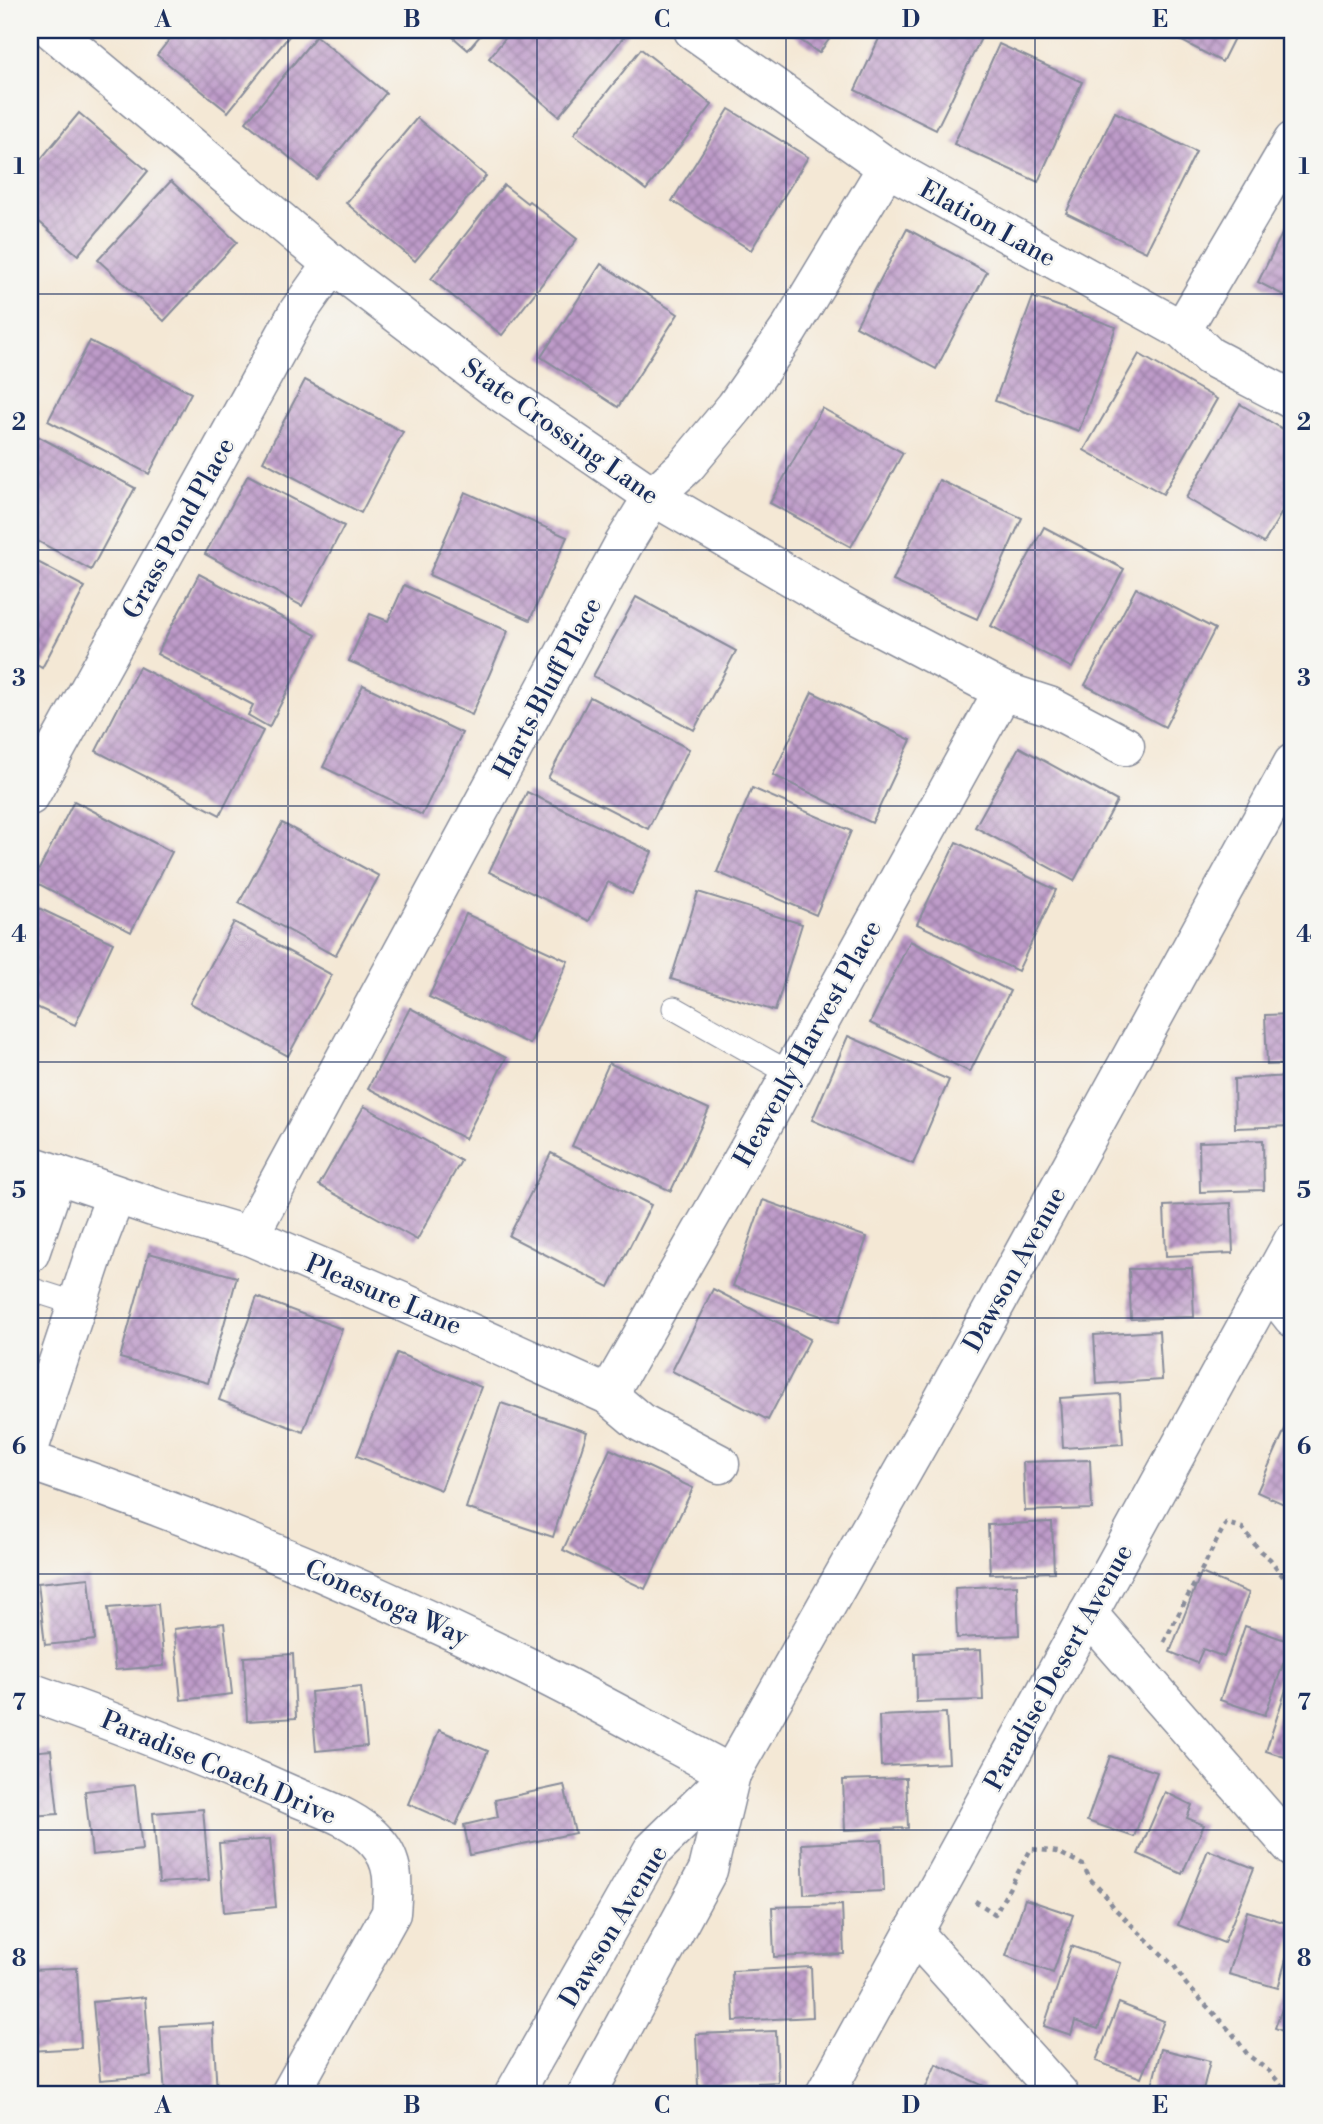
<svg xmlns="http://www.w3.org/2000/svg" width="1323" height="2124" font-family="'Libre Bodoni',serif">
<defs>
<pattern id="building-cross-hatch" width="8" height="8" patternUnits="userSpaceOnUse" patternTransform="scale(1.75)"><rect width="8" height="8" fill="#be9bc9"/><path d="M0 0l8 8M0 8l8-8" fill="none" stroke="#9a7fa6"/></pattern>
</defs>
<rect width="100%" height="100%" fill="#f6f6f2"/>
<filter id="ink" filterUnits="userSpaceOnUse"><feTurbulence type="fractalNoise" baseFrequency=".0143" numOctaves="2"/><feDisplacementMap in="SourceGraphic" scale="14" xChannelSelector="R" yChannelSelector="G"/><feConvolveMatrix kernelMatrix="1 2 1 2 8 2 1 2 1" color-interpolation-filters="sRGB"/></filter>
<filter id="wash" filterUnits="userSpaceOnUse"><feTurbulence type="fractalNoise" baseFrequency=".00686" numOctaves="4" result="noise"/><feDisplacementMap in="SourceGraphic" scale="28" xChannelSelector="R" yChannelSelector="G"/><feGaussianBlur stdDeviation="1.57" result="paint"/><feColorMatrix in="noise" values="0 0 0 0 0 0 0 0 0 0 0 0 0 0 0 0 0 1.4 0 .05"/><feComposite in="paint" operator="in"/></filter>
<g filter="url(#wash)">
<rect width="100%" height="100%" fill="#f4e8d5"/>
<g id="blocks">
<g fill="url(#building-cross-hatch)">
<path d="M 177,30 L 294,30 L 228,112 L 157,55 Z"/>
<path d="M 445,30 L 485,30 L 468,50 Z"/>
<path d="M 512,30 L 626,30 L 628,32 L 559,116 L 489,58 Z"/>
<path d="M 786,30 L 836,30 L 819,53 Z"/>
<path d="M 883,30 L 980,30 L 984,32 L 936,130 L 855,90 Z"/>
<path d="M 1161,30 L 1238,30 L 1222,62 Z"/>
<path d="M 316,36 L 386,93 L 316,179 L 246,122 Z"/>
<path d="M 999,44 L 1082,82 L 1038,182 L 954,144 Z"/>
<path d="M 641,49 L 712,105 L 646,190 L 574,134 Z"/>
<path d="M 729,109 L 808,157 L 751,250 L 672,201 Z"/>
<path d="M 1115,112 L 1196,152 L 1146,252 L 1066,213 Z"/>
<path d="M 79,113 L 148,171 L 78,255 L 30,214 L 30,172 Z"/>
<path d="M 417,118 L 486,176 L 415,261 L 346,203 Z"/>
<path d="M 171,181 L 237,242 L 164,321 L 98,260 Z"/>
<path d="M 504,185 L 527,203 L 529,201 L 577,239 L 502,335 L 431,279 Z"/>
<path d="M 1293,212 L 1293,300 L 1258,282 Z"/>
<path d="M 907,229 L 987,272 L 936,369 L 856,326 Z"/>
<path d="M 601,264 L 678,314 L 618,407 L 541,357 Z"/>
<path d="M 1033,297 L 1116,327 L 1079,431 L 995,401 Z"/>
<path d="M 90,341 L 191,393 L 149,474 L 48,421 Z"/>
<path d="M 1139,354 L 1217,399 L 1163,494 L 1084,450 Z"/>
<path d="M 305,380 L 403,432 L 361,513 L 263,461 Z"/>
<path d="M 1240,404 L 1293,435 L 1293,493 L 1264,543 L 1186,498 Z"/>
<path d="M 822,408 L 903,453 L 851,547 L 770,503 Z"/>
<path d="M 30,432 L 135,488 L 91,570 L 30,537 Z"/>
<path d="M 248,475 L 344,526 L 302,606 L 205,554 Z"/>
<path d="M 939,480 L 1022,518 L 977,619 L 893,581 Z"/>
<path d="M 465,492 L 567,537 L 530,620 L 429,575 Z"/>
<path d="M 1044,527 L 1124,569 L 1072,668 L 991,626 Z"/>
<path d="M 30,558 L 85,587 L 42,668 L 30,661 Z"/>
<path d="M 199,574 L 316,635 L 269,727 L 248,715 L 253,705 L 157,654 Z"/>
<path d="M 404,585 L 508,631 L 472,715 L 349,661 L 370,614 L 388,621 Z"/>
<path d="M 1136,588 L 1215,629 L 1165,727 L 1085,685 Z"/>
<path d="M 636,597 L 736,651 L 694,730 L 593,676 Z"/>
<path d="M 139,667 L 263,731 L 220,815 L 96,751 Z"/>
<path d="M 363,685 L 462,733 L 422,815 L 323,767 Z"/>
<path d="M 812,692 L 911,740 L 872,823 L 773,775 Z"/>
<path d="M 590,697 L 689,749 L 648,829 L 548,778 Z"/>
<path d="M 1019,747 L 1117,801 L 1074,881 L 975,827 Z"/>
<path d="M 752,788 L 851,831 L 816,915 L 717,872 Z"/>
<path d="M 527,792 L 652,852 L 632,894 L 608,882 L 589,921 L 489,872 Z"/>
<path d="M 74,801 L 172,852 L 131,932 L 33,881 Z"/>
<path d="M 282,823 L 379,876 L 335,956 L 239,903 Z"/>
<path d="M 956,842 L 1056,890 L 1018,971 L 917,924 Z"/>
<path d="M 698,892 L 802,924 L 775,1011 L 671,979 Z"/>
<path d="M 30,904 L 113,943 L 75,1025 L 30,1004 Z"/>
<path d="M 466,914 L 568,961 L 530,1044 L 429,997 Z"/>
<path d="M 234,922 L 332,975 L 288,1056 L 190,1003 Z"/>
<path d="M 910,941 L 1010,991 L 970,1072 L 870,1023 Z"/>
<path d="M 410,1008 L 506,1058 L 465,1139 L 368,1088 Z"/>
<path d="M 1293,1014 L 1293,1064 L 1267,1065 L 1265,1015 Z"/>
<path d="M 848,1036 L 949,1080 L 913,1164 L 812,1120 Z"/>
<path d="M 609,1063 L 709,1109 L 671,1191 L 572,1146 Z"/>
<path d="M 1293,1076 L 1293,1126 L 1235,1128 L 1234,1079 Z"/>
<path d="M 364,1106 L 461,1161 L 417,1240 L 319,1185 Z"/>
<path d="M 1263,1140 L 1264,1190 L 1200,1192 L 1199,1142 Z"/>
<path d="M 551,1153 L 651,1205 L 609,1287 L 509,1236 Z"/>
<path d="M 763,1200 L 867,1237 L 839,1322 L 733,1286 Z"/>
<path d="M 1231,1203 L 1233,1253 L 1166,1256 L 1164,1206 Z"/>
<path d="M 149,1253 L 237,1277 L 208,1383 L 120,1358 Z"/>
<path d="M 1192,1268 L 1194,1317 L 1131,1319 L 1129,1269 Z"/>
<path d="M 713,1289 L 810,1339 L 768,1420 L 672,1371 Z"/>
<path d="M 257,1297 L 342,1329 L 303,1432 L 219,1400 Z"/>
<path d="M 1159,1331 L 1162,1380 L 1097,1384 L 1094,1335 Z"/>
<path d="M 397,1353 L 481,1387 L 441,1490 L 357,1456 Z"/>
<path d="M 1120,1394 L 1123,1444 L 1063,1448 L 1060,1398 Z"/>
<path d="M 501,1403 L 587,1432 L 553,1537 L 466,1508 Z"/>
<path d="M 1291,1416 L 1293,1418 L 1293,1508 L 1257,1492 Z"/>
<path d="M 610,1449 L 693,1488 L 645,1589 L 563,1550 Z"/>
<path d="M 1090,1460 L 1092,1509 L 1025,1511 L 1023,1462 Z"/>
<path d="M 1052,1522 L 1054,1572 L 990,1574 L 988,1525 Z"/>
<path d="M 1201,1573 L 1249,1593 L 1224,1657 L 1203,1649 L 1197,1663 L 1170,1652 Z"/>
<path d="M 89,1578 L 95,1640 L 45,1645 L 38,1583 Z"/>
<path d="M 1017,1585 L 1019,1635 L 957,1638 L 955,1588 Z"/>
<path d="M 158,1604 L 164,1666 L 115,1670 L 108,1608 Z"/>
<path d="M 224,1623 L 232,1694 L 181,1700 L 174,1629 Z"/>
<path d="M 1245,1626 L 1291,1642 L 1265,1715 L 1220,1700 Z"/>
<path d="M 981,1650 L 983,1700 L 916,1702 L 915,1653 Z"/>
<path d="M 293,1654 L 296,1718 L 247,1721 L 244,1657 Z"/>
<path d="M 1287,1686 L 1293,1688 L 1293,1752 L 1291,1759 L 1266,1751 Z"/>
<path d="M 361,1687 L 367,1746 L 316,1751 L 311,1692 Z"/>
<path d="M 946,1713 L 949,1763 L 881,1766 L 879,1716 Z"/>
<path d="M 439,1730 L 488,1751 L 456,1825 L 408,1804 Z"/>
<path d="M 51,1750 L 58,1814 L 30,1816 L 30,1752 Z"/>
<path d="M 1110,1756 L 1157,1772 L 1134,1837 L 1087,1821 Z"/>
<path d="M 906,1778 L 908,1828 L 845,1830 L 843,1780 Z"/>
<path d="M 135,1785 L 142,1850 L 92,1855 L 85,1791 Z"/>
<path d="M 564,1785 L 575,1833 L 470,1855 L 464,1825 L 498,1817 L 495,1800 Z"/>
<path d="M 1165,1792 L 1192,1805 L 1187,1818 L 1204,1825 L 1182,1874 L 1138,1854 Z"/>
<path d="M 203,1809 L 209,1880 L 159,1883 L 153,1813 Z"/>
<path d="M 270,1839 L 276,1907 L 224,1912 L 219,1843 Z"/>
<path d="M 882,1840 L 884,1891 L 804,1894 L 802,1844 Z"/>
<path d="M 1208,1850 L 1254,1868 L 1224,1943 L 1178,1925 Z"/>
<path d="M 1025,1899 L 1073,1915 L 1053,1973 L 1006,1956 Z"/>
<path d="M 842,1905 L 844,1954 L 774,1957 L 772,1907 Z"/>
<path d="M 1247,1911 L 1293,1925 L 1293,1934 L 1278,1988 L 1229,1974 Z"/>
<path d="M 1071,1946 L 1121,1963 L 1098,2029 L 1075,2021 L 1071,2035 L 1044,2026 Z"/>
<path d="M 811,1967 L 813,2017 L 734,2021 L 732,1971 Z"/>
<path d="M 77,1968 L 81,2048 L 30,2051 L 30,1970 Z"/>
<path d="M 1293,1979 L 1293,2035 L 1275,2028 Z"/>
<path d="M 145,1997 L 151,2076 L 100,2080 L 93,2002 Z"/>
<path d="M 1119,2003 L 1164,2021 L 1141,2078 L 1096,2061 Z"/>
<path d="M 213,2023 L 217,2094 L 165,2094 L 160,2026 Z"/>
<path d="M 776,2031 L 778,2082 L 698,2086 L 696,2034 Z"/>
<path d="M 1161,2049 L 1210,2061 L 1202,2094 L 1150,2094 Z"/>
<path d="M 936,2064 L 984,2086 L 981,2094 L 923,2094 Z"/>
</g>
</g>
</g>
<g filter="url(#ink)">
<use href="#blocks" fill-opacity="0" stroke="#888c9a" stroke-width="2"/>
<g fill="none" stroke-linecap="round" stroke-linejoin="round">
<defs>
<g id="service">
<path d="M 674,1008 L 791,1074"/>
<path d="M 30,1289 L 77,1304"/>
</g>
<g id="minor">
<path d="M 52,30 L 332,264 L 492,386 L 653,496 L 848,610 L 1003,691 L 1049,706 L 1125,746"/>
<path d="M 693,30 L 887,167 L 1182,330 L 1209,356 L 1293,400"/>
<path d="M 1182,330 L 1293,141"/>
<path d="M 30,796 L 298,312 L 332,264"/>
<path d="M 30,1165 L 153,1207 L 249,1236 L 400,1301 L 608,1395 L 640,1422 L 720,1464"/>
<path d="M 249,1236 L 623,545 L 653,496 L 686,466 L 735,407 L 788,331 L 887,167"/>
<path d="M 30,1253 L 57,1174"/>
<path d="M 1268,1286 L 1293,1318"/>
<path d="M 608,1395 L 766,1119 L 1003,691"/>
<path d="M 30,1446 L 100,1236 L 116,1195"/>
<path d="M 1088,1614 L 1293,1848"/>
<path d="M 30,1692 C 117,1723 204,1756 289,1794 C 318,1807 355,1817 377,1842 C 396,1863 393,1887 391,1913 L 290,2094"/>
<path d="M 913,1932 L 1059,2094"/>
<path d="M 514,2094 L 652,1851 L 731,1774"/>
<path d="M 587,2094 L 708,1870 L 731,1774"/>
<path d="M 825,2094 L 1293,1241"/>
</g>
<path id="tertiary" d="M 30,1461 C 199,1518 364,1587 524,1665 C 594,1699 662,1738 731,1774 L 934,1416 L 1293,763"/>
</defs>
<use href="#service" stroke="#888c9a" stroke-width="25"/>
<use href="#minor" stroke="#888c9a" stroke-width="41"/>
<use href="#tertiary" stroke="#888c9a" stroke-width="41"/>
<g stroke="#888c9a" stroke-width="4.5" stroke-dasharray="5 5" stroke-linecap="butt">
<path d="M 1164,1642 L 1226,1523 L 1242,1528 L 1260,1551 L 1270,1559 L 1293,1590"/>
<path d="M 975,1901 L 995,1914 L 1031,1849 L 1058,1852 L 1083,1865 L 1090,1879 L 1105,1895 L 1115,1909 L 1175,1967 L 1186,1984 L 1232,2033 L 1248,2055 L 1270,2072 L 1289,2094"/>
</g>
<use href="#service" stroke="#fff" stroke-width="23"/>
<use href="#minor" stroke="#fff" stroke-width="38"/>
<use href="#tertiary" stroke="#fff" stroke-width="38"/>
</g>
</g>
<path fill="none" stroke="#1b2f5e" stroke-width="2" stroke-opacity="0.55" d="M 288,30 L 288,2094M 537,30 L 537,2094M 786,30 L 786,2094M 1035,30 L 1035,2094M 30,294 L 1293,294M 30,550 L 1293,550M 30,806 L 1293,806M 30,1062 L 1293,1062M 30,1318 L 1293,1318M 30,1574 L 1293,1574M 30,1830 L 1293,1830"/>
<g text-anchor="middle" stroke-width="5" stroke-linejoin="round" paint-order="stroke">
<g font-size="26" fill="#1b2f5e" stroke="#f6f6f2">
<text transform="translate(988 223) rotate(29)" y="9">Elation Lane</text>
<text transform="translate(561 431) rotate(35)" y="9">State Crossing Lane</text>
<text transform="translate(178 528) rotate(-61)" y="9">Grass Pond Place</text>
<text transform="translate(547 687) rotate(-62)" y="9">Harts Bluff Place</text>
<text transform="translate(807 1043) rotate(-61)" y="9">Heavenly Harvest Place</text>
<text transform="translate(1014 1269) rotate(-61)" y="9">Dawson Avenue</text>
<text transform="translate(384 1294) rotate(23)" y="9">Pleasure Lane</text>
<text transform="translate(387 1602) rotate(24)" y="9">Conestoga Way</text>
<text transform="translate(1058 1667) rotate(-61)" y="9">Paradise Desert Avenue</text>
<text transform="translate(219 1767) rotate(23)" y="9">Paradise Coach Drive</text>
<text transform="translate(613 1926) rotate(-59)" y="9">Dawson Avenue</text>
</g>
</g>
<rect width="1323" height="2124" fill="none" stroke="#f6f6f2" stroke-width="77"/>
<rect x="38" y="38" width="1246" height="2048" fill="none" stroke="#1b2f5e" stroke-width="2.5"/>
<g font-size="23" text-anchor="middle" font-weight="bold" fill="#1b2f5e">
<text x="163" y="27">A</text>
<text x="412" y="27">B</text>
<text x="662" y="27">C</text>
<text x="911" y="27">D</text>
<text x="1160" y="27">E</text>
<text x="19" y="174">1</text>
<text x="1304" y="174">1</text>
<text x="19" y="430">2</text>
<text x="1304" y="430">2</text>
<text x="19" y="686">3</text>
<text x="1304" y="686">3</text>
<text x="19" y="942">4</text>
<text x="1304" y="942">4</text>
<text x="19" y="1198">5</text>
<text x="1304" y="1198">5</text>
<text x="19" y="1454">6</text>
<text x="1304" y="1454">6</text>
<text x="19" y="1710">7</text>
<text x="1304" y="1710">7</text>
<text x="19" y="1966">8</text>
<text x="1304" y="1966">8</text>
<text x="163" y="2113">A</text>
<text x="412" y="2113">B</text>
<text x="662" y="2113">C</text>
<text x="911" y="2113">D</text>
<text x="1160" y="2113">E</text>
</g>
</svg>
